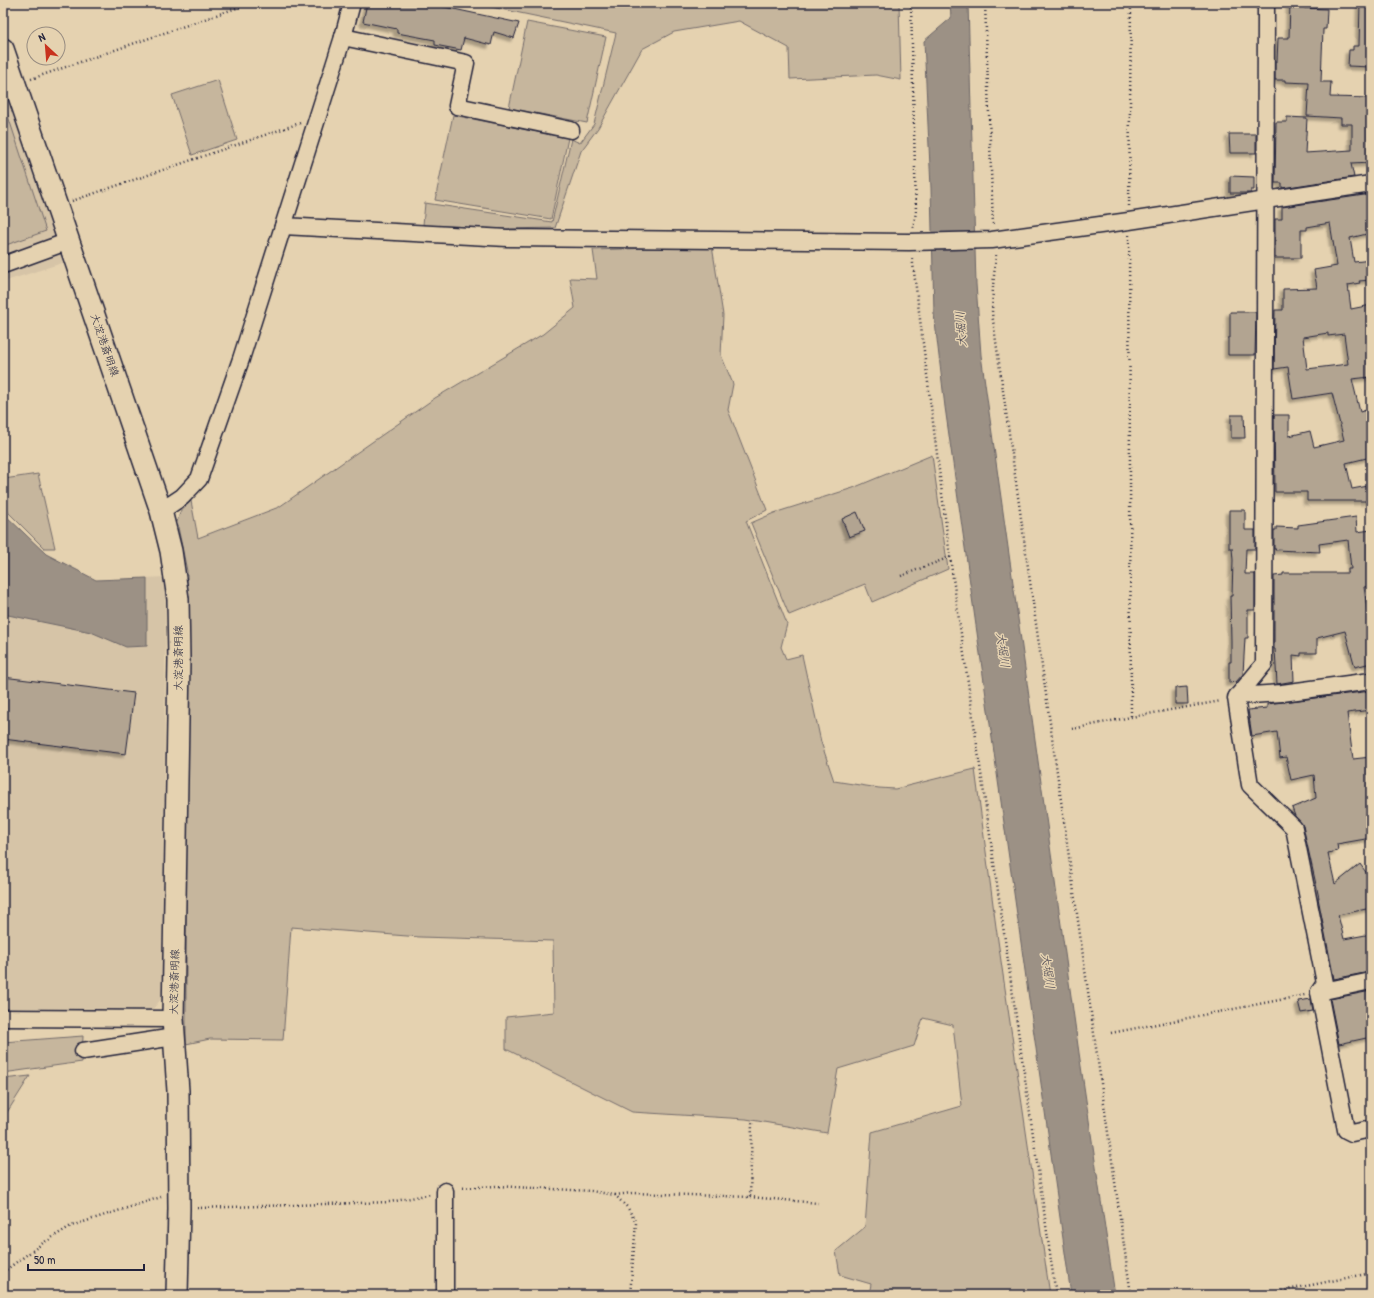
<svg xmlns="http://www.w3.org/2000/svg" width="1374" height="1298" font-family="'Patrick Hand','Klee One',sans-serif">
<defs>
<filter id="shadow"><feDropShadow dx="-3.5" dy="3.5" stdDeviation="1" flood-color="#0004"/></filter>
</defs>
<rect width="100%" height="100%" fill="#e5d2b0"/>
<filter id="ink" filterUnits="userSpaceOnUse"><feTurbulence type="fractalNoise" baseFrequency=".025" numOctaves="2"/><feDisplacementMap in="SourceGraphic" scale="8" xChannelSelector="R" yChannelSelector="G"/><feConvolveMatrix kernelMatrix="1 2 1 2 8 2 1 2 1" color-interpolation-filters="sRGB"/></filter>
<g filter="url(#ink)">
<g fill="#d6c4a7">
<path d="M 3,78 L 65,262 L 3,282 Z"/>
<path d="M 3,513 L 46,554 L 96,580 L 166,577 L 162,998 L 152,1010 L 3,1008 Z"/>
</g>
<g fill="#c6b69d" stroke="#746c6c">
<path d="M 472,3 L 899,3 L 901,80 L 876,75 L 790,79 L 789,48 L 739,21 L 674,32 L 642,49 L 598,128 L 581,151 L 555,228 L 504,229 L 423,225 L 425,203 L 552,222 L 571,139 L 580,143 L 594,124 L 616,33 Z"/>
<path d="M 527,22 L 606,37 L 587,123 L 509,108 Z"/>
<path d="M 218,80 L 237,140 L 192,155 L 172,95 Z"/>
<path d="M 3,101 L 46,231 L 3,246 Z"/>
<path d="M 453,115 L 568,138 L 551,219 L 435,200 Z"/>
<path d="M 712,246 L 723,315 L 721,355 L 733,384 L 728,410 L 767,510 L 746,521 L 787,624 L 781,647 L 786,659 L 802,655 L 821,742 L 834,781 L 879,788 L 895,789 L 975,769 L 996,927 L 1050,1295 L 869,1295 L 871,1284 L 840,1275 L 836,1251 L 865,1227 L 872,1132 L 962,1106 L 953,1025 L 923,1018 L 914,1046 L 838,1069 L 827,1133 L 746,1119 L 632,1112 L 506,1049 L 506,1017 L 554,1012 L 553,941 L 420,937 L 291,927 L 283,1040 L 210,1039 L 186,1044 L 186,819 L 188,703 L 187,571 L 177,522 L 181,510 L 191,501 L 198,538 L 279,507 L 435,398 L 543,334 L 575,308 L 570,278 L 597,279 L 593,250 Z"/>
<path d="M 932,455 L 948,569 L 872,602 L 865,584 L 789,615 L 751,523 L 774,513 L 853,488 Z"/>
<path d="M 38,474 L 55,548 L 44,548 L 8,512 L 4,479 Z"/>
<path d="M 83,1036 L 82,1062 L 3,1073 L 3,1042 Z"/>
<path d="M 30,1076 L 6,1114 L 3,1116 L 3,1079 Z"/>
</g>
<g fill="#9c9185" stroke="#6b6567">
<path d="M 950,3 L 968,3 L 976,284 L 981,355 L 1079,1053 L 1115,1295 L 1071,1295 L 945,407 L 934,314 L 931,188 L 924,41 L 951,18 Z"/>
<path d="M 3,513 L 46,554 L 96,580 L 147,578 L 147,646 L 126,647 L 91,632 L 3,614 Z"/>
</g>
<g fill="#b2a491" stroke="#22223b" fill-rule="evenodd" filter="url(#shadow)">
<path d="M 367,3 L 426,3 L 519,23 L 514,38 L 494,32 L 491,45 L 464,38 L 461,50 L 435,45 L 435,40 L 397,33 L 397,29 L 363,22 Z"/>
<path d="M 1290,3 L 1304,3 L 1304,8 L 1327,9 L 1326,29 L 1323,29 L 1321,82 L 1331,82 L 1330,97 L 1371,98 L 1371,163 L 1351,164 L 1354,177 L 1282,188 L 1282,183 L 1275,183 L 1276,122 L 1287,122 L 1287,117 L 1307,118 L 1305,153 L 1352,150 L 1352,124 L 1341,124 L 1341,118 L 1307,116 L 1309,83 L 1285,82 L 1285,80 L 1275,80 L 1275,61 L 1277,61 L 1278,38 L 1289,38 Z"/>
<path d="M 1360,3 L 1371,3 L 1371,67 L 1348,66 L 1349,50 L 1353,50 L 1353,46 L 1359,46 Z"/>
<path d="M 1229,134 L 1256,134 L 1256,153 L 1230,153 Z"/>
<path d="M 1230,176 L 1254,177 L 1254,190 L 1251,190 L 1251,193 L 1230,193 Z"/>
<path d="M 1371,194 L 1371,233 L 1350,238 L 1354,262 L 1371,260 L 1371,280 L 1359,281 L 1360,283 L 1348,285 L 1351,309 L 1371,305 L 1371,377 L 1352,379 L 1360,412 L 1366,410 L 1371,430 L 1371,457 L 1346,463 L 1352,489 L 1368,486 L 1371,501 L 1307,501 L 1307,492 L 1275,492 L 1274,415 L 1289,415 L 1289,436 L 1310,431 L 1314,447 L 1344,440 L 1332,393 L 1293,399 L 1288,367 L 1274,369 L 1275,310 L 1283,310 L 1283,289 L 1317,288 L 1314,270 L 1337,266 L 1330,223 L 1307,227 L 1307,230 L 1301,230 L 1301,258 L 1275,258 L 1275,219 L 1282,219 L 1282,207 ZM 1328,333 L 1328,336 L 1344,334 L 1348,364 L 1307,369 L 1303,337 Z"/>
<path d="M 1230,312 L 1256,312 L 1255,355 L 1228,355 L 1228,338 L 1230,338 Z"/>
<path d="M 1231,415 L 1244,415 L 1245,438 L 1231,438 Z"/>
<path d="M 1229,510 L 1245,510 L 1245,530 L 1255,530 L 1255,549 L 1246,549 L 1245,574 L 1255,574 L 1255,610 L 1248,610 L 1248,638 L 1245,638 L 1243,674 L 1236,682 L 1229,683 L 1229,662 L 1231,662 L 1231,641 L 1230,596 L 1232,596 L 1233,560 L 1232,548 L 1229,548 Z"/>
<path d="M 857,512 L 865,531 L 849,537 L 842,519 Z"/>
<path d="M 1356,517 L 1357,532 L 1371,530 L 1371,586 L 1364,587 L 1371,638 L 1371,663 L 1355,667 L 1345,631 L 1317,638 L 1317,653 L 1301,653 L 1301,656 L 1293,655 L 1294,681 L 1277,684 L 1275,649 L 1274,649 L 1274,576 L 1283,575 L 1283,573 L 1348,573 L 1348,569 L 1351,569 L 1348,540 L 1319,544 L 1320,552 L 1275,550 L 1276,549 L 1274,549 L 1274,530 L 1276,530 L 1276,527 L 1298,528 L 1298,525 Z"/>
<path d="M 3,677 L 134,693 L 126,754 L 3,739 Z"/>
<path d="M 1187,687 L 1188,704 L 1175,704 L 1175,688 Z"/>
<path d="M 1371,691 L 1371,710 L 1347,713 L 1353,759 L 1371,757 L 1371,838 L 1337,844 L 1338,851 L 1328,853 L 1335,884 L 1360,864 L 1368,875 L 1371,890 L 1371,908 L 1338,915 L 1344,939 L 1371,934 L 1371,957 L 1367,958 L 1369,972 L 1334,979 L 1318,898 L 1319,898 L 1303,826 L 1295,816 L 1292,808 L 1316,798 L 1314,775 L 1291,780 L 1286,757 L 1280,758 L 1277,732 L 1252,736 L 1248,710 L 1267,708 L 1267,704 Z"/>
<path d="M 1371,991 L 1371,1037 L 1339,1044 L 1330,999 Z"/>
<path d="M 1311,999 L 1313,1011 L 1301,1013 L 1298,1001 Z"/>
</g>
<g fill="none" stroke-linecap="round" stroke-linejoin="round">
<defs>
<g id="minor">
<path d="M 1266,3 L 1264,664 L 1236,698 L 1250,785 L 1294,828 L 1325,983 L 1319,992 L 1346,1130 L 1352,1133 L 1371,1129"/>
<path d="M 343,37 L 466,63 L 457,106 L 571,130"/>
<path d="M 283,226 L 507,238 L 909,242 L 992,240 L 1129,221 L 1371,184"/>
<path d="M 3,265 L 69,241"/>
<path d="M 161,511 L 182,497 L 199,479 L 241,359 L 343,37 L 352,3"/>
<path d="M 1237,696 L 1282,693 L 1371,681"/>
<path d="M 1319,992 L 1371,981"/>
<path d="M 3,1018 L 173,1019"/>
<path d="M 83,1051 L 174,1037"/>
<path d="M 445,1191 L 445,1295"/>
</g>
<path id="major" d="M 3,49 L 161,511 L 171,551 L 178,599 L 179,660 L 173,1019 L 178,1091 L 179,1209 L 177,1295"/>
</defs>
<use href="#minor" stroke="#22223b" stroke-width="19"/>
<use href="#major" stroke="#22223b" stroke-width="24"/>
<g stroke="#22223b" stroke-width="2.5" stroke-dasharray="1 3" stroke-linecap="butt">
<path d="M 911,3 L 916,212 L 913,228"/>
<path d="M 985,3 L 993,225"/>
<path d="M 31,79 L 251,3"/>
<path d="M 72,201 L 300,123"/>
<path d="M 1129,206 L 1131,3"/>
<path d="M 1129,235 L 1131,717"/>
<path d="M 996,255 L 993,286 L 992,313 L 1131,1295"/>
<path d="M 950,557 L 1056,1295"/>
<path d="M 901,576 L 950,557 L 912,256"/>
<path d="M 1072,729 L 1131,717 L 1221,701"/>
<path d="M 1111,1033 L 1305,995"/>
<path d="M 459,1188 L 496,1186 L 591,1191 L 615,1195 L 628,1208 L 636,1223 L 630,1295"/>
<path d="M 615,1195 L 632,1193 L 750,1197 L 752,1123"/>
<path d="M 750,1197 L 818,1203"/>
<path d="M 197,1208 L 390,1202 L 431,1194"/>
<path d="M 3,1272 L 43,1243 L 71,1226 L 161,1197"/>
<path d="M 1262,1295 L 1371,1273"/>
</g>
<use href="#minor" stroke="#e5d2b0" stroke-width="16"/>
<use href="#major" stroke="#e5d2b0" stroke-width="21"/>
</g>
</g>
<g text-anchor="middle" stroke-width="3" stroke-linejoin="round" paint-order="stroke">
<g font-size="11" fill="#22223b" stroke="#e5d2b0">
<text transform="translate(105 345) rotate(71)" y="4">大淀港斎明線</text>
<text transform="translate(178 658) rotate(-90)" y="4">大淀港斎明線</text>
<text transform="translate(174 982) rotate(-89)" y="4">大淀港斎明線</text>
</g>
<g font-size="12" font-style="italic" fill="#403e4e" stroke="#e5d2b0">
<text transform="translate(961 329) rotate(-94)" y="4">大堀川</text>
<text transform="translate(1003 650) rotate(82)" y="4">大堀川</text>
<text transform="translate(1048 971) rotate(82)" y="4">大堀川</text>
</g>
</g>
<rect width="1374" height="1298" fill="none" stroke="#e5d2b0" stroke-width="16"/>
<rect x="8" y="8" width="1358" height="1282" fill="none" stroke="#22223b" stroke-width="1.5" filter="url(#ink)"/>
<g transform="translate(46 46) rotate(334)"><circle r="19" fill="#e5d2b0" stroke="#978c81"/>
<path d="M0-3L7 15L0 10L-7 15Z" fill="#c8321e"/>
<text y="-6" font-size="11" font-weight="bold" text-anchor="middle" fill="#22223b">N</text>
</g>
<path d="M28 1264v6h116v-6" fill="none" stroke="#22223b" stroke-width="2"/>
<text x="34" y="1264" font-size="12" fill="#22223b" stroke="#e5d2b0" stroke-width="3" paint-order="stroke">50 m</text>
</svg>
